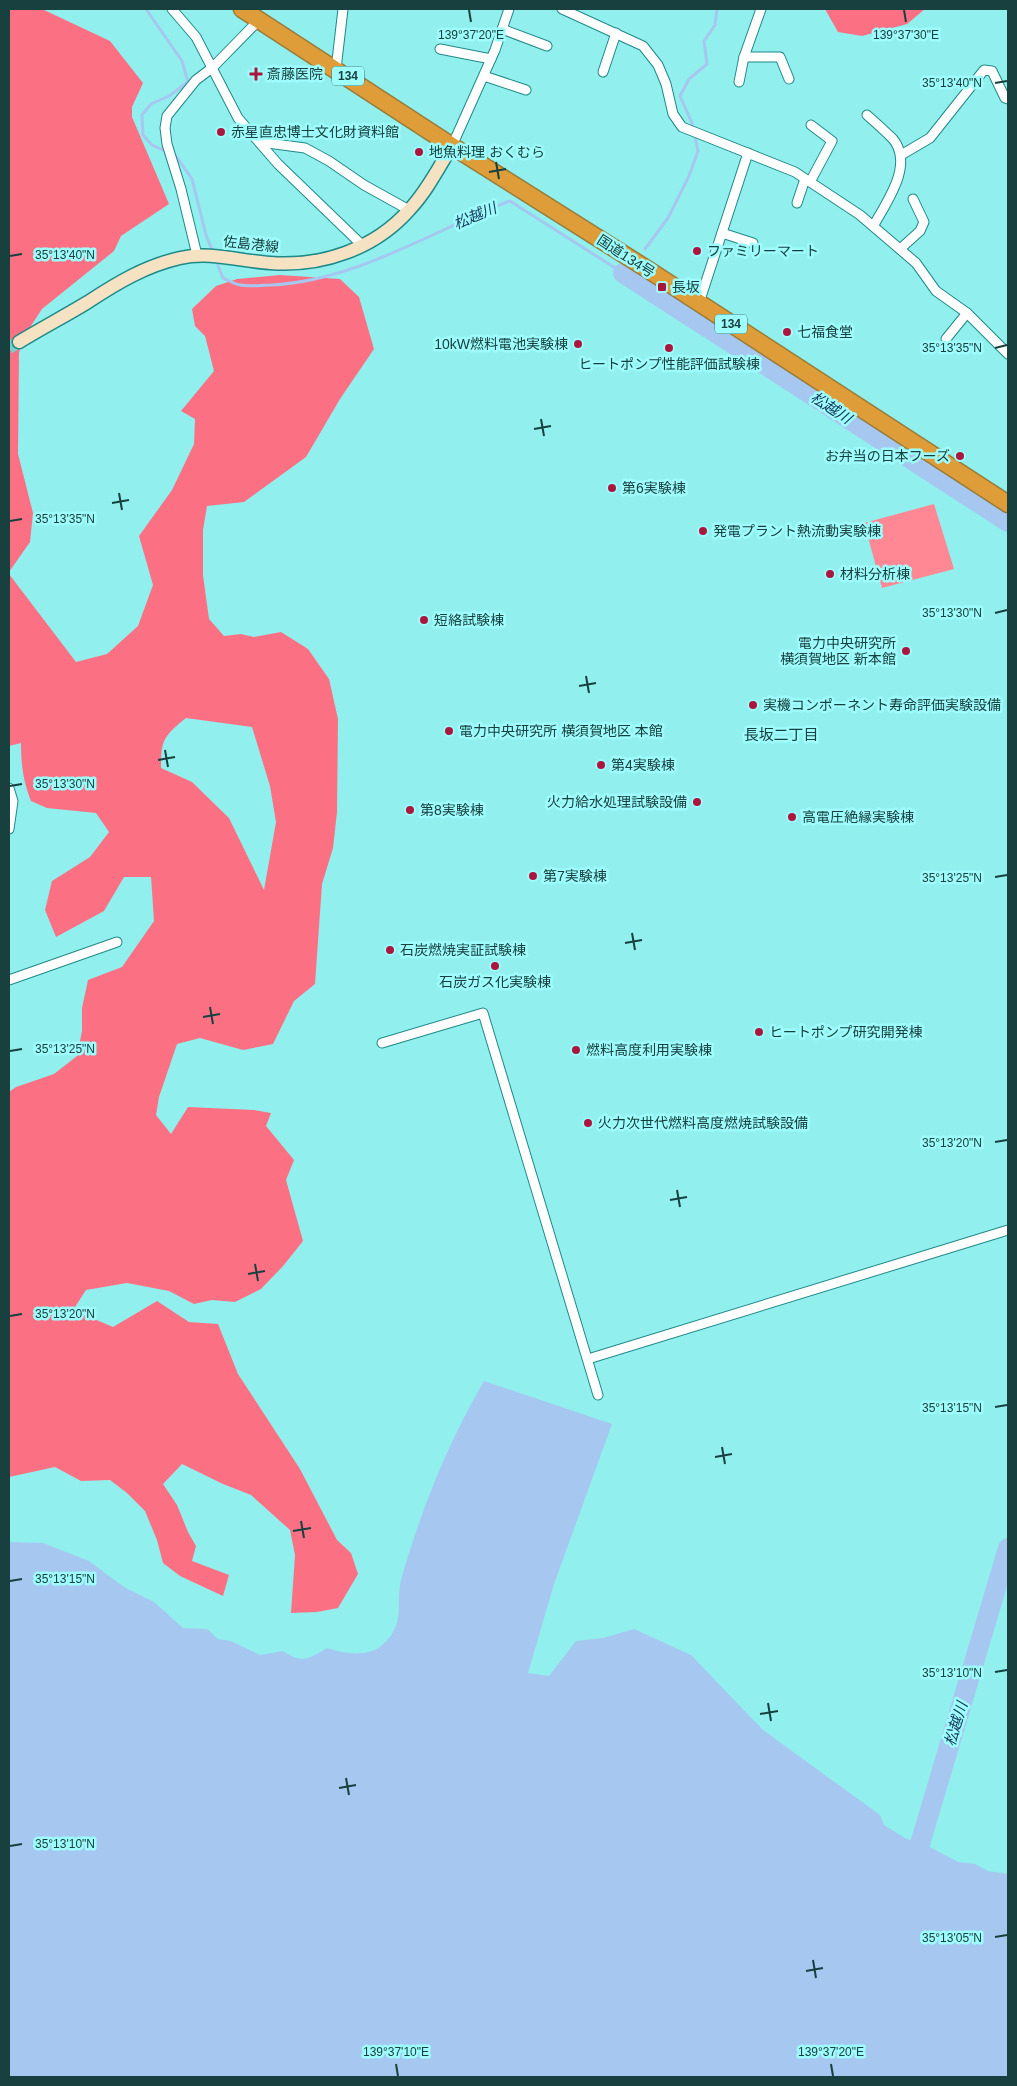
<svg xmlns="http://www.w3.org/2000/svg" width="1017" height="2086" font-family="Helvetica,'Noto Sans JP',sans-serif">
<rect width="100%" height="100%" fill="#91f0ee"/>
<path fill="#ff8894" d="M 934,504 L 954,569 L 882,588 L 864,523 Z"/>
<g fill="#fb7183" fill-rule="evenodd">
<path d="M 9,9 L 42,9 L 110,41 L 143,83 L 132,107 L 132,117 L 169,204 L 121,236 L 114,251 L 42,309 L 23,338 L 19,353 L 18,454 L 33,513 L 30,542 L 9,572 Z"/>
<path d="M 825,9 L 925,9 L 907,24 L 862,36 L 838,32 Z"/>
<path d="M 280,275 L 340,279 L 359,297 L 374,349 L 340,399 L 306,457 L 244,502 L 207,506 L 203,530 L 203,575 L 209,619 L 224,636 L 241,634 L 254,637 L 281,632 L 308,649 L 329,679 L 338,719 L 337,812 L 333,848 L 322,884 L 315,984 L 294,1001 L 273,1044 L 243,1050 L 200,1038 L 177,1044 L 159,1097 L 156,1115 L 171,1134 L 188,1107 L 254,1110 L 271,1113 L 266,1126 L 294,1160 L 286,1180 L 303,1241 L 284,1265 L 261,1289 L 235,1302 L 212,1300 L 194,1304 L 169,1291 L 127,1283 L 86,1290 L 73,1310 L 113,1327 L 157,1301 L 189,1322 L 218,1324 L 238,1374 L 300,1469 L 337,1540 L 351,1553 L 358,1574 L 338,1608 L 317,1612 L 291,1613 L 295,1555 L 290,1530 L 251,1495 L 223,1484 L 182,1464 L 163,1484 L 177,1505 L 188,1532 L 196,1546 L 192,1561 L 229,1575 L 223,1596 L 180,1576 L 163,1563 L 157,1540 L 145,1511 L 127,1493 L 110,1480 L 81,1481 L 55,1467 L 9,1477 L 9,1092 L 16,1087 L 54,1074 L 77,1056 L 82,1031 L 82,1008 L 88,980 L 122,967 L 154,921 L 151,877 L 124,877 L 104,911 L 56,937 L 45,910 L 52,881 L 90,857 L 109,832 L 96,813 L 47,808 L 31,801 C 23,781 21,764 21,743 L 9,746 L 9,574 L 76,662 L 107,654 L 138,626 L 153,585 L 139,536 L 172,490 L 194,444 L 195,419 L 181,411 L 214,371 L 205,336 L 195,326 L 192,309 L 216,286 L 237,279 ZM 186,718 L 252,727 L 270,786 L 276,822 L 264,890 L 229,818 L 192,782 L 161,768 C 161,739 164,736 186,718 Z"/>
</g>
<path fill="#a6c7f0" d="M 484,1381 L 612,1424 L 554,1584 L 528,1673 L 549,1676 L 576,1641 L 603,1638 L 634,1629 L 691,1655 L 763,1730 L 880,1815 L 884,1825 L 905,1838 L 930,1847 L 958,1862 L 975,1864 L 988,1871 L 1008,1874 L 1008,2077 L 9,2077 L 9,1542 L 43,1543 L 89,1561 L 124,1587 L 154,1602 L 183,1628 L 207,1629 L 218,1639 L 231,1641 L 260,1655 L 283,1651 C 302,1664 309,1659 327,1648 C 343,1653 366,1658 381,1646 C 408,1624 394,1602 402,1576 C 423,1505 447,1445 484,1381 Z"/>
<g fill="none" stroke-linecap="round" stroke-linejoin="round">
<g stroke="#a6c7f0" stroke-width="3">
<path d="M 146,9 L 182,61 L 188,82 L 169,96 L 151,104 L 142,115 L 143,135 L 152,145 L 176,156 L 192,179 L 206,235 L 213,252"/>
<path d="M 645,249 L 668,218 L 689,176 L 698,151 L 692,123 L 680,96 L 689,79 L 707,64 L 704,41 L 715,25 L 717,9"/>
<path d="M 216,261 L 223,278 C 228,280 234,284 240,285 C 250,287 261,285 271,285 C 356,281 432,231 510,201 L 623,273 L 626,269"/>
</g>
<g stroke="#a6c7f0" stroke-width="20">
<path d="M 623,273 L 1008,522"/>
<path d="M 920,1844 L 1008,1548"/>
</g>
<path stroke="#79cdcb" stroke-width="12" stroke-dasharray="12 6" stroke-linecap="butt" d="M 9,348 L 19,342"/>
<defs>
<g id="street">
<path d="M 172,9 L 196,37 L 238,118 L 278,164 L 362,245"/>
<path d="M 562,9 L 643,46 L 658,65 L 666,84 L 673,114 L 682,127 L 795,172 L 860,215 L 916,263 L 936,291 L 967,313 L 1008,354"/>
<path d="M 502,29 L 547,46"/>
<path d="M 440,49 L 491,59"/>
<path d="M 744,57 L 780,57 L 789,79"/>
<path d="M 336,69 L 343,9"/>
<path d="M 603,72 L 616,33"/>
<path d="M 484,76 L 526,90"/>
<path d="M 739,82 L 744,57 L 761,9"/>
<path d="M 867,115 C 876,123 885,131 893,139 C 914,165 887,201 874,225"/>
<path d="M 260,142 L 305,148 L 329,161 L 364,185 L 409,210"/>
<path d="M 452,146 L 495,50 L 509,9"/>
<path d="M 901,155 L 930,138 L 984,70 L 992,71 L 1005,98 L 1008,99"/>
<path d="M 810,182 L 832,141 L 811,125"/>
<path d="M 797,203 L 805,179"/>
<path d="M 722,233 L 753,243"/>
<path d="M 900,249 L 920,231 L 924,222 L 913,199"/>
<path d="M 197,255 L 181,189 L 167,144 L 165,128 L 167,116 L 196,80 L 212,68 L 259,20"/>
<path d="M 699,303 L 748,153"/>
<path d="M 946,339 L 967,313"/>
<path d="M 9,788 L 13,801 L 9,829"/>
<path d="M 9,980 L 117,942"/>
<path d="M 382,1043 L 483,1013 L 598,1395"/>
<path d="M 588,1359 L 1008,1230"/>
</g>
<path id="secondary" d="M 19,342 C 42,328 65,316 88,302 C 117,283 145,266 180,258 C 210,251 239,261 270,263 C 322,267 375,249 410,209 C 427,191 439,167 452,146"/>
<path id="highway" d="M 242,9 L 452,146 L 647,269 L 1008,504"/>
</defs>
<use href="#street" stroke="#1f8988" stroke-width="11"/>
<use href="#secondary" stroke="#1f8988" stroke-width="15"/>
<use href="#highway" stroke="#987c3a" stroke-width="19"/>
<use href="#street" stroke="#fff" stroke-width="9"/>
<use href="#secondary" stroke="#f5e2c3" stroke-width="12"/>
<use href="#highway" stroke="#de9d38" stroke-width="16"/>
</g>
<path fill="none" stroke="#17403f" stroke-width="2" d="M 469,10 L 471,22M 904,10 L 906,22M 995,83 L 1007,81M 496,162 L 499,179M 489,172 L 506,169M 10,256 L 22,254M 995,348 L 1007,345M 541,419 L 544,436M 534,429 L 551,426M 119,493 L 122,510M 112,503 L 129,500M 10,521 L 22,519M 995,613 L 1007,610M 586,676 L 589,693M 579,686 L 596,683M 165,750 L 168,767M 158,760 L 175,757M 10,786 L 22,784M 995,877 L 1007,875M 632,933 L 635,950M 625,943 L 642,940M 210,1007 L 213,1024M 203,1017 L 220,1014M 10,1051 L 22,1049M 995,1142 L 1007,1140M 677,1190 L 680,1207M 670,1200 L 687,1197M 255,1264 L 258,1281M 248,1274 L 265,1271M 10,1316 L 22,1314M 995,1407 L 1007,1405M 722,1447 L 725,1464M 715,1457 L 732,1454M 301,1521 L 304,1538M 293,1531 L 311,1528M 10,1581 L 22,1579M 995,1672 L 1007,1670M 768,1703 L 771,1721M 760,1714 L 778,1711M 346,1778 L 349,1795M 339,1788 L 356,1785M 10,1846 L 22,1844M 995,1937 L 1007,1935M 813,1960 L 816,1978M 806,1971 L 823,1968M 396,2064 L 398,2076M 831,2064 L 833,2076"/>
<g fill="#ac163d" stroke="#9efdfc" stroke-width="2">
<path d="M253.5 66.5h5v5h5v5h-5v5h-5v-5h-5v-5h5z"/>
<circle cx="221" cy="132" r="5"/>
<circle cx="419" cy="152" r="5"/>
<circle cx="697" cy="251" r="5"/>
<rect x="657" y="282" width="10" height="10" rx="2.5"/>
<circle cx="787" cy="332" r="5"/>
<circle cx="578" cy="344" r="5"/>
<circle cx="669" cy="348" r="5"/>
<circle cx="960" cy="456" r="5"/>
<circle cx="612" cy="488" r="5"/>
<circle cx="703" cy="531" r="5"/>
<circle cx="830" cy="574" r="5"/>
<circle cx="424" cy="620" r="5"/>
<circle cx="906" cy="651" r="5"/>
<circle cx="753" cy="705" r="5"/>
<circle cx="449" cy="731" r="5"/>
<circle cx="601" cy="765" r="5"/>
<circle cx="697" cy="802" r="5"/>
<circle cx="410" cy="810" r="5"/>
<circle cx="792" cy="817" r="5"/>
<circle cx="533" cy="876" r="5"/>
<circle cx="390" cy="950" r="5"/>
<circle cx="495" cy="966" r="5"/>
<circle cx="759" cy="1032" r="5"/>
<circle cx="576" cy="1050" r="5"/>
<circle cx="588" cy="1123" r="5"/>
</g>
<g text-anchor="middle" stroke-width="5" stroke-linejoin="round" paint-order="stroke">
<g fill="#9efdfc" stroke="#407978" stroke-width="1">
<rect x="332" y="66.5" width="32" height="19" rx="4"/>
<rect x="715" y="314.5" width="32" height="19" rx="4"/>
</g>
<g font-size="12" font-weight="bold" fill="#17403f">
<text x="348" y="80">134</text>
<text x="731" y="328">134</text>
</g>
<g font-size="14" fill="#17403f" stroke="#9efdfc" text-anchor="start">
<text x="267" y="79">斎藤医院</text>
<text x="231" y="137">赤星直忠博士文化財資料館</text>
<text x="429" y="157">地魚料理 おくむら</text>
<text x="707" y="256">ファミリーマート</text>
<text x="672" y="292">長坂</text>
<text x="797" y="337">七福食堂</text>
<text x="568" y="349" text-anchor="end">10kW燃料電池実験棟</text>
<text x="669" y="369" text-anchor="middle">ヒートポンプ性能評価試験棟</text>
<text x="950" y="461" text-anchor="end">お弁当の日本フーズ</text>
<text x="622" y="493">第6実験棟</text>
<text x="713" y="536">発電プラント熱流動実験棟</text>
<text x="840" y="579">材料分析棟</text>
<text x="434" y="625">短絡試験棟</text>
<text x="896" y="648" text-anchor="end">電力中央研究所<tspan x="896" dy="16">横須賀地区 新本館</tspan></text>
<text x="763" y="710">実機コンポーネント寿命評価実験設備</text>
<text x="459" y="736">電力中央研究所 横須賀地区 本館</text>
<text x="611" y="770">第4実験棟</text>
<text x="687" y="807" text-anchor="end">火力給水処理試験設備</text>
<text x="420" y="815">第8実験棟</text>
<text x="802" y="822">高電圧絶縁実験棟</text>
<text x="543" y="881">第7実験棟</text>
<text x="400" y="955">石炭燃焼実証試験棟</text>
<text x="495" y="987" text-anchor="middle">石炭ガス化実験棟</text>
<text x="769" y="1037">ヒートポンプ研究開発棟</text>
<text x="586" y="1055">燃料高度利用実験棟</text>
<text x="598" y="1128">火力次世代燃料高度燃焼試験設備</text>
</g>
<g font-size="14" fill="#17403f" stroke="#9efdfc">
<text transform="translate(251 244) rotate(6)" y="5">佐島港線</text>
<text transform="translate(626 256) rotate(33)" y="5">国道134号</text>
</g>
<g font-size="15" font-style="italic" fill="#173960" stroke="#9efdfc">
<text transform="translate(475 216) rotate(-23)" y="5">松越川</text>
<text transform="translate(831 408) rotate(33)" y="5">松越川</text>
<text transform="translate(956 1724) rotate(-73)" y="5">松越川</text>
</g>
<g font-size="15" fill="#17403f" stroke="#9efdfc">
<text x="781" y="740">長坂二丁目</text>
</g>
</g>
<g font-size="12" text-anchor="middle" fill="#17403f" stroke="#9efdfc" stroke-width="5" stroke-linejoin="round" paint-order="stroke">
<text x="471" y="39">139°37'20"E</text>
<text x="906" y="39">139°37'30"E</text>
<text x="952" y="87">35°13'40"N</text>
<text x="65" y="259">35°13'40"N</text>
<text x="952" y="352">35°13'35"N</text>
<text x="65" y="523">35°13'35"N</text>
<text x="952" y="617">35°13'30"N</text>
<text x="65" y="788">35°13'30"N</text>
<text x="952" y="882">35°13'25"N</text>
<text x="65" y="1053">35°13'25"N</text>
<text x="952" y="1147">35°13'20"N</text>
<text x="65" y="1318">35°13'20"N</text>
<text x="952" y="1412">35°13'15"N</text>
<text x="65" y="1583">35°13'15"N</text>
<text x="952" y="1677">35°13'10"N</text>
<text x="65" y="1848">35°13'10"N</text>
<text x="952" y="1942">35°13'05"N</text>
<text x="396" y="2056">139°37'10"E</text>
<text x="831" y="2056">139°37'20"E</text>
</g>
<rect width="1017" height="2086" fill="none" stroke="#17403f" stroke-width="20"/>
</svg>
